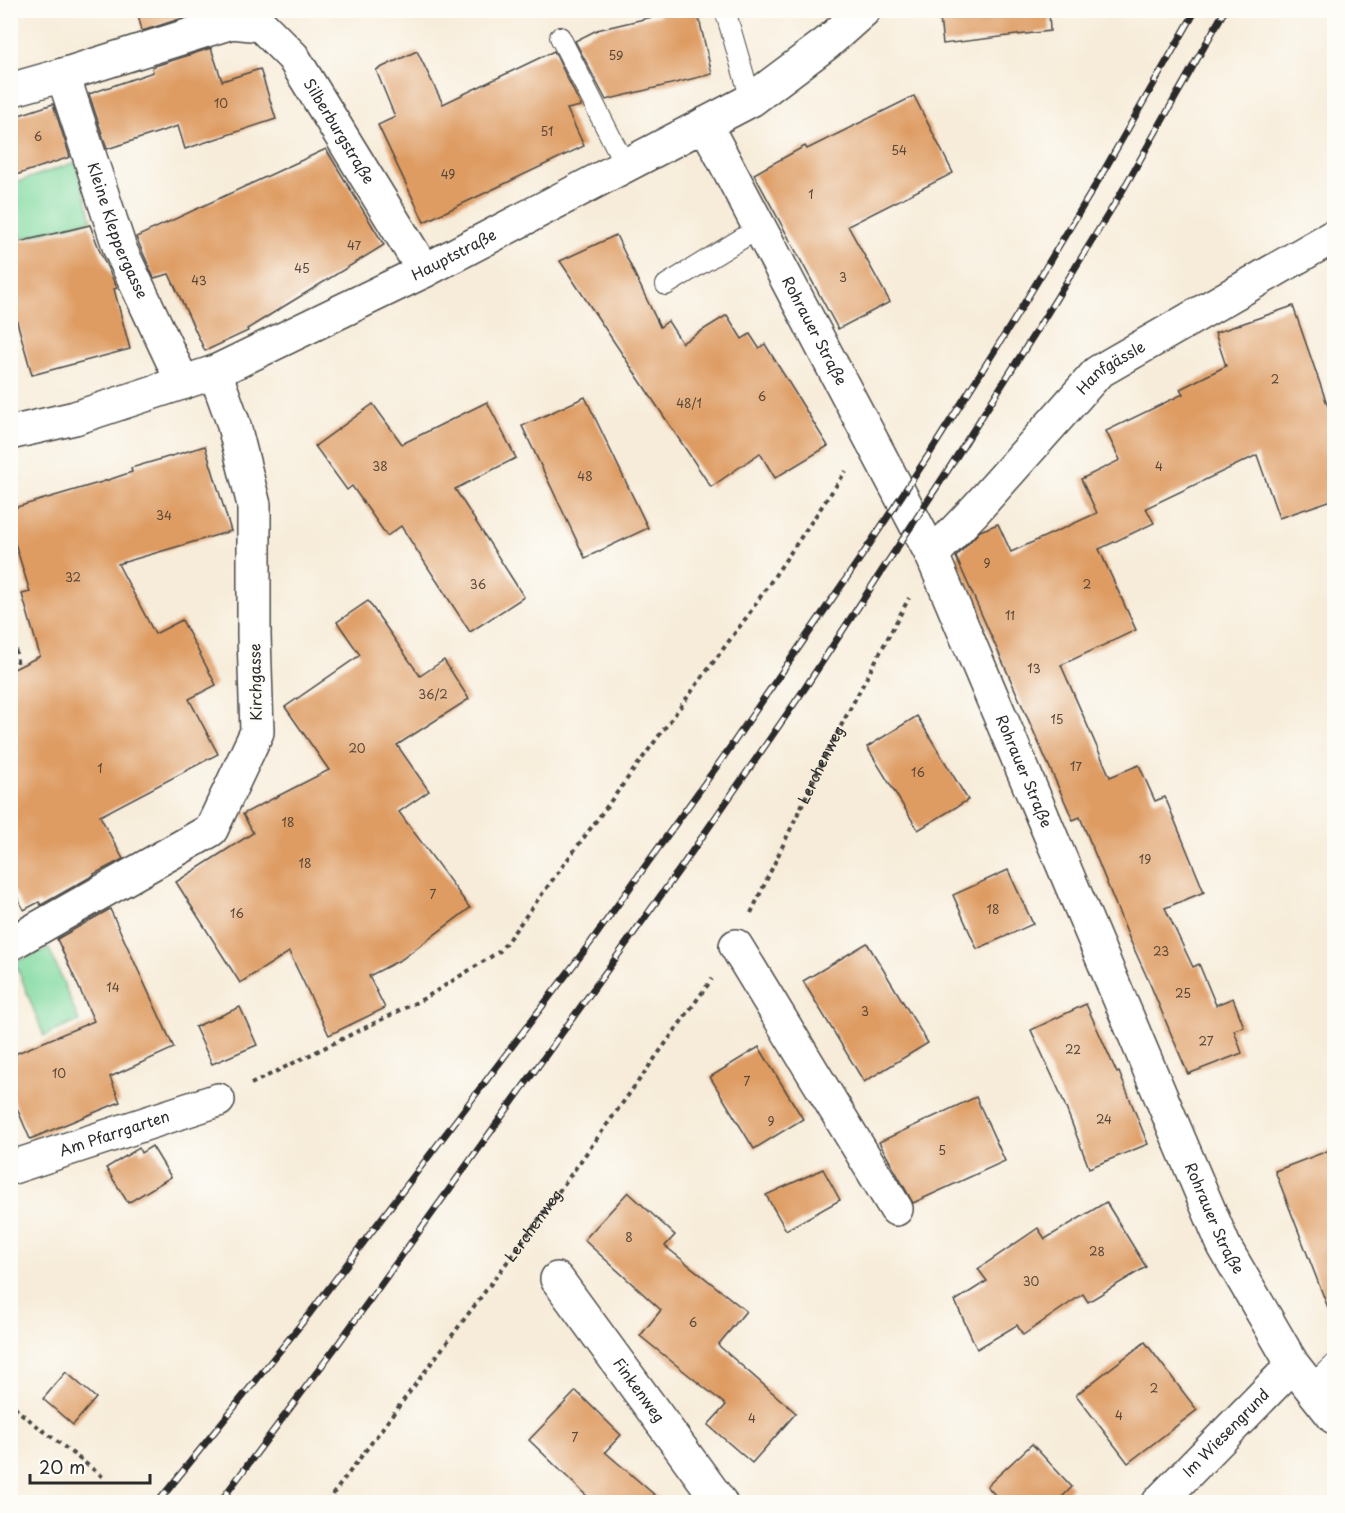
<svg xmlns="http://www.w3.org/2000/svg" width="1345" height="1513" font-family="'Playpen Sans',sans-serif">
<rect width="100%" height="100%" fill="#fdfcf7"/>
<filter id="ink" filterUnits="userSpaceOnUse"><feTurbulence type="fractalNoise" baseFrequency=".0167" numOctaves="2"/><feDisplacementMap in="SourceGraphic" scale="12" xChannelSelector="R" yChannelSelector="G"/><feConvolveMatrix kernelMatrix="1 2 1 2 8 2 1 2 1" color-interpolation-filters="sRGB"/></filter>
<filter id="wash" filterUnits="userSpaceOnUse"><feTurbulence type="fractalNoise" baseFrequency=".008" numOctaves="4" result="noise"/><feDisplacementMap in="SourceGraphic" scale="24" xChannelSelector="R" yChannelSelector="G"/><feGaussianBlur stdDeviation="1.35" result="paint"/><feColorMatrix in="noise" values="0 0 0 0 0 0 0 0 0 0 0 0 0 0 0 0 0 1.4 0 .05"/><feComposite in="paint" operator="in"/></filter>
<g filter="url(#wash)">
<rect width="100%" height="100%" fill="#f7ecd9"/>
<g fill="#7fd99f" stroke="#558265" stroke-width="1.5">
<path d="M 76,162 L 92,220 L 11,241 L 11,184 Z"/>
<path d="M 49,948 L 79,1021 L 44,1036 L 15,962 Z"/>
</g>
<g id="blocks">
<g fill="#de9b62">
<path d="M 137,10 L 198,10 L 199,13 L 142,31 Z"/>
<path d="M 659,10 L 697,10 L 712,74 L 606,100 L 575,41 L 597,30 L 661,15 Z"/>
<path d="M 939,10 L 1049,10 L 1050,31 L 943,44 Z"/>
<path d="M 211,48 L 222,81 L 260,69 L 276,119 L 185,149 L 178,126 L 107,149 L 89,94 L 153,72 L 152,67 Z"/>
<path d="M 417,51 L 443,104 L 554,51 L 581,106 L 567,109 L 584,146 L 424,222 L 378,125 L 395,117 L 376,70 Z"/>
<path d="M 914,96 L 953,173 L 848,226 L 890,302 L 838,329 L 754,174 L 805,146 L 807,149 Z"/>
<path d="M 53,104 L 70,157 L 10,177 L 10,118 Z"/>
<path d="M 326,149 L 384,245 L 247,329 L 248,331 L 205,351 L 169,274 L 154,278 L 136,237 Z"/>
<path d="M 90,225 L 101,254 L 117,288 L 114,289 L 130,349 L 32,375 L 10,297 L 10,244 Z"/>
<path d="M 616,235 L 660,327 L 668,321 L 682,343 L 727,315 L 742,339 L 750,334 L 759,348 L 765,344 L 828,446 L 775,478 L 760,453 L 711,487 L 560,261 Z"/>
<path d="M 1293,306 L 1335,427 L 1335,499 L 1279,518 L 1257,455 L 1146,508 L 1154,523 L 1099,549 L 1136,630 L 1061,665 L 1110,777 L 1139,765 L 1155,801 L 1165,797 L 1204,892 L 1165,908 L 1193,967 L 1199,964 L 1216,1005 L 1233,998 L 1244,1027 L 1234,1030 L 1242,1053 L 1188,1074 L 1150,984 L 1130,940 L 1080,817 L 1073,820 L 956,557 L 980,531 L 998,524 L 1011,552 L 1097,513 L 1081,479 L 1120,460 L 1106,431 L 1183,394 L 1180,389 L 1226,366 L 1215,333 Z"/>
<path d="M 585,397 L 648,528 L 585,558 L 522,426 Z"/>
<path d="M 487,402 L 516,458 L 455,489 L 524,597 L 470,632 L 401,526 L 387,536 L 352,486 L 347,490 L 315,446 L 373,404 L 402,444 Z"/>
<path d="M 205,446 L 231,531 L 118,564 L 155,634 L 182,620 L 216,685 L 189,699 L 218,754 L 100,816 L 123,859 L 94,874 L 94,875 L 41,905 L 39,902 L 24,910 L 10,884 L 10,671 L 40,656 L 22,594 L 30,592 L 10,527 L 10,509 L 102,482 L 132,472 L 131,468 Z"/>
<path d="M 368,601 L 420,676 L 444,660 L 469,699 L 397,745 L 429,791 L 399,812 L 470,908 L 402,959 L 369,976 L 385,1008 L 329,1035 L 289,952 L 240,983 L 176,882 L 253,833 L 243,814 L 329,770 L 285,707 L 360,655 L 337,622 Z"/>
<path d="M 917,716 L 968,800 L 918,830 L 867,747 Z"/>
<path d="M 1008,870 L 1033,924 L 977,949 L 953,895 Z"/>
<path d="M 110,909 L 174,1048 L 110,1077 L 120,1102 L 30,1139 L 10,1092 L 10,1056 L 94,1021 L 57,939 Z"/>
<path d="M 867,943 L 928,1043 L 864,1082 L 803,981 Z"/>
<path d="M 1086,1004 L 1117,1073 L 1119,1072 L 1148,1144 L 1089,1168 L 1061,1095 L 1031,1030 Z"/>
<path d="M 240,1007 L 257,1045 L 212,1064 L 195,1027 Z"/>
<path d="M 759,1047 L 803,1119 L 754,1149 L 710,1077 Z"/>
<path d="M 976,1097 L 1005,1161 L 913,1203 L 879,1142 Z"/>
<path d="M 152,1146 L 171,1177 L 128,1203 L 106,1168 L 139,1148 L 141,1153 Z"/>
<path d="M 1335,1148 L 1335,1317 L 1332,1318 L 1275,1171 Z"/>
<path d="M 823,1169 L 840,1200 L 786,1230 L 766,1195 Z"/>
<path d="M 628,1192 L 675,1235 L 665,1246 L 746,1311 L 718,1345 L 796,1413 L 752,1463 L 708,1425 L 726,1405 L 640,1336 L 661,1310 L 584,1240 Z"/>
<path d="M 1106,1202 L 1146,1267 L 1088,1302 L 1083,1294 L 1023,1335 L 1017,1325 L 977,1349 L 955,1301 L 987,1281 L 978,1269 L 1038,1228 L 1045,1239 Z"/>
<path d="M 1145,1342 L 1197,1410 L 1128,1463 L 1076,1395 Z"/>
<path d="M 66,1372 L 96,1398 L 73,1425 L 43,1399 Z"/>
<path d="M 576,1391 L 621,1435 L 605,1452 L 664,1503 L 594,1503 L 529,1440 Z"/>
<path d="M 1032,1444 L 1072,1487 L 1056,1503 L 1002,1503 L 987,1486 Z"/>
</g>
</g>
</g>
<g filter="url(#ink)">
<use href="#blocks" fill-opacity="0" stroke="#4a4845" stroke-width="1.5"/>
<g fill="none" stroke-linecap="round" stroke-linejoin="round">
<defs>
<g id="service">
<path d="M 725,10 L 751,100"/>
<path d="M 560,37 L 625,165"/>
<path d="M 666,285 L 759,228"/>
<path d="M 1311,1386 L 1334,1364"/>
</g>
<g id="minor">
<path id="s3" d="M 63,75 L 120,249 L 183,383"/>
<path id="s4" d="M 10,90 L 63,75 L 232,22 L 261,25 L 293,57 L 424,271"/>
<path id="s5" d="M 932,555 L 976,509 L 1098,372 L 1334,236"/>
<path d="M 10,944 L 211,830 L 257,732 L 254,635 L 254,505 L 233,422 L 215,372"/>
<path d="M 736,946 L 896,1209"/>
<path id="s6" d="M 10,1168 L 218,1100"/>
<path id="s7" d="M 557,1279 L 720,1502"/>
<path id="s8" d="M 1159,1502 L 1293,1365"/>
</g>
<g id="tertiary">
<path id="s9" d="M 705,124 L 932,555 L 1224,1246 L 1293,1365 L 1334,1417"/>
<path id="s10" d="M 10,433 L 75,418 L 215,372 L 424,271 L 751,100 L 827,43 L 864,10"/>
</g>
</defs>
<use href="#service" stroke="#4a4845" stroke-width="22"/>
<use href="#minor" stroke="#4a4845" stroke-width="36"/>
<use href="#tertiary" stroke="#4a4845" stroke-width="36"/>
<g stroke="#4a4845" stroke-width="4" stroke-dasharray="4.5 4.5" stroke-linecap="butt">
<path d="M 10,502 L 15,500"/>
<path d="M 10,614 L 18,667"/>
<path id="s1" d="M 751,913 L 825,756 L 909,598"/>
<path d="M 251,1084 L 425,998 L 500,951 L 746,618 L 846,471"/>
<path d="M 10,1399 L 18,1411 L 103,1477"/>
<path id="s2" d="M 327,1502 L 523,1241 L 712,979"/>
</g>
<use href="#service" stroke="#fff" stroke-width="20"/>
<use href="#minor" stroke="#fff" stroke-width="33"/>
<use href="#tertiary" stroke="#fff" stroke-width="33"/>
<defs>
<g id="rail">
<path d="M 158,1502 L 310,1313 L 591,942 L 727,752 L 861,557 L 928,456 L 1014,320 L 1098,181 L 1196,10"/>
<path d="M 220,1502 L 338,1344 L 682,866 L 805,688 L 948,470 L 1035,333 L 1120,195 L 1225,10"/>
</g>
</defs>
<use href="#rail" stroke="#2b2b2b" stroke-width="7"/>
<use href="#rail" stroke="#fdfcf7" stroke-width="4.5" stroke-dasharray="14" stroke-linecap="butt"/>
</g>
</g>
<g text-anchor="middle" stroke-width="4.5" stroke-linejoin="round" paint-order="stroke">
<g font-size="12" fill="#584739">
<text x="616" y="60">59</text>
<text x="221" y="108">10</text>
<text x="547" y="136">51</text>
<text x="38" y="141">6</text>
<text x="899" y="155">54</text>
<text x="448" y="179">49</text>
<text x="811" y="199">1</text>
<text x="354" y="250">47</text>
<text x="302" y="273">45</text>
<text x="843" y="282">3</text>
<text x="199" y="285">43</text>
<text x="1275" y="384">2</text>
<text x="762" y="401">6</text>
<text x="689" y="408">48/1</text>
<text x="380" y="471">38</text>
<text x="1159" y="471">4</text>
<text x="585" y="481">48</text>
<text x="164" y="520">34</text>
<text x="987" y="568">9</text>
<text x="73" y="582">32</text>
<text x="478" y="589">36</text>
<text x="1087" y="589">2</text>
<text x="1010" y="620">11</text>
<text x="1034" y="673">13</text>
<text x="433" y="699">36/2</text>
<text x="1057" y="724">15</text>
<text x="357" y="753">20</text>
<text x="1076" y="771">17</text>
<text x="100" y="773">1</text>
<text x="918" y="777">16</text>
<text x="288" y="827">18</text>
<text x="1145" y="864">19</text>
<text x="305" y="868">18</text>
<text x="433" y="899">7</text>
<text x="993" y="914">18</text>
<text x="237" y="918">16</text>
<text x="1161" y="956">23</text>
<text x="113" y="992">14</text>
<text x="1183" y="998">25</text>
<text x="865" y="1016">3</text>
<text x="1206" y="1046">27</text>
<text x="1073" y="1054">22</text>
<text x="59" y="1078">10</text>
<text x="747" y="1086">7</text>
<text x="1104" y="1124">24</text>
<text x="771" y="1126">9</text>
<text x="942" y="1155">5</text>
<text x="629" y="1242">8</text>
<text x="1097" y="1256">28</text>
<text x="1031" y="1286">30</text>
<text x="693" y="1327">6</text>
<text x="1154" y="1393">2</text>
<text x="1119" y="1420">4</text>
<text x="752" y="1423">4</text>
<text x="575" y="1442">7</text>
</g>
<g font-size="15" fill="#2b2b2b" stroke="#fdfcf7">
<text dy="5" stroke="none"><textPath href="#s4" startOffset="394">Silberburgstraße</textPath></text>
<text dy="5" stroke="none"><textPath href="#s3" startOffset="165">Kleine Kleppergasse</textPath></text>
<text dy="5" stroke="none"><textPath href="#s10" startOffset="480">Hauptstraße</textPath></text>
<text dy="5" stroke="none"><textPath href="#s9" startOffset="234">Rohrauer Straße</textPath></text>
<text dy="5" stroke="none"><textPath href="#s5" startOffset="260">Hanfgässle</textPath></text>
<text transform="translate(256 682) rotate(-91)" y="5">Kirchgasse</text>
<text dy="5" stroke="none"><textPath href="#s1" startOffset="164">Lerchenweg</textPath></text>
<text dy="5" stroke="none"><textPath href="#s9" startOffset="722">Rohrauer Straße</textPath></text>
<text dy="5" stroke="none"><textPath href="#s6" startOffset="110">Am Pfarrgarten</textPath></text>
<text dy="5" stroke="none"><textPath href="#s9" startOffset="1208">Rohrauer Straße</textPath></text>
<text dy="5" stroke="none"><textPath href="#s2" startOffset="345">Lerchenweg</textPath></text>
<text dy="5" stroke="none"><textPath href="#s7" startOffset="138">Finkenweg</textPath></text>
<text dy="5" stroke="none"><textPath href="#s8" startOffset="96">Im Wiesengrund</textPath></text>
</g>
</g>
<rect width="1345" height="1513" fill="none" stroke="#fdfcf7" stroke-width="36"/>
<path d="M30 1474v9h120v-9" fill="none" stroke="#2b2b2b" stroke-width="3"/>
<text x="39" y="1474" font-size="18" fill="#2b2b2b" stroke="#fdfcf7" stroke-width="4.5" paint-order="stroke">20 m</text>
</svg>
